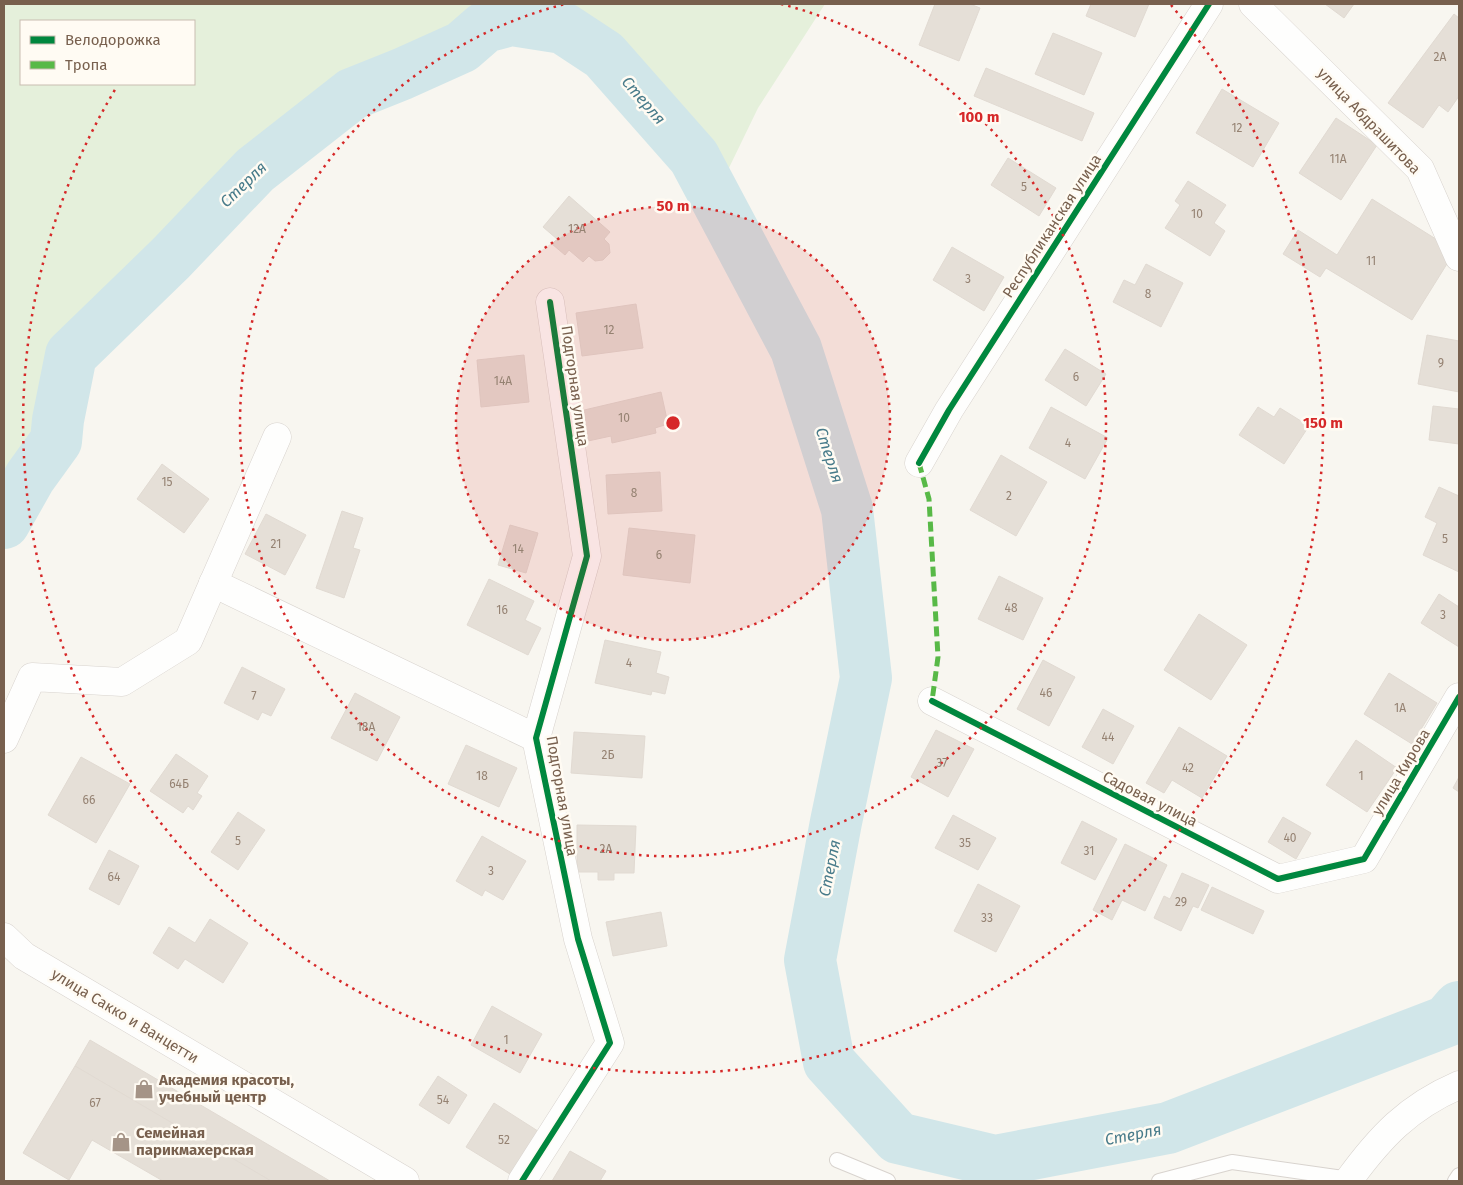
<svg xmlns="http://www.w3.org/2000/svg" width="1463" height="1185" font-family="'Fira Sans',sans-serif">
<rect width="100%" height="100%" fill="#f8f6f0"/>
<path fill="#e5f0db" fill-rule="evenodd" d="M 4,4 L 825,4 L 758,108 L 726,174 L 615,44 L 561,9 L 495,6 L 446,38 L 344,79 L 272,135 L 91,318 L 55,344 L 43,429 L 4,490 ZM 21,21 L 194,21 L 194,84 L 21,84 Z"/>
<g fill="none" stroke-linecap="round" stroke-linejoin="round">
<path stroke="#d1e6e9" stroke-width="52" d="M 4,523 L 30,477 L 56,441 L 58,420 L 71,355 L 171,258 L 255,170 L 352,94 L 402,74 L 462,47 L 485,27 L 511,20 L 563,28 L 604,55 L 694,157 L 796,349 L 847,509 L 866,678 L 836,822 L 810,960 L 829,1062 L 898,1138 L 995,1161 L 1168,1128 L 1447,1021 L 1459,1007"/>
</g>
<g fill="#e5dfd7" stroke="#e1dad2">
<path d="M 935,4 L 970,4 L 980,8 L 959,61 L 919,45 Z"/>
<path d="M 1091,4 L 1149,4 L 1135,37 L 1086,16 Z"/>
<path d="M 1325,4 L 1354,4 L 1344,18 Z"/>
<path d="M 1454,14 L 1459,18 L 1459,96 L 1448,112 L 1439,105 L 1423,128 L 1388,103 Z"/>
<path d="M 1053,33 L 1102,53 L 1084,95 L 1035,74 Z"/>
<path d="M 986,68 L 1094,113 L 1082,141 L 974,96 Z"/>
<path d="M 1222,89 L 1279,123 L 1253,167 L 1196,133 Z"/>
<path d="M 1336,118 L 1377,145 L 1341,200 L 1299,173 Z"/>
<path d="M 1008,158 L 1056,188 L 1039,216 L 991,185 Z"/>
<path d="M 1188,181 L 1226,205 L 1214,223 L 1225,231 L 1210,256 L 1165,228 L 1180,205 L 1175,201 Z"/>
<path d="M 569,196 L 610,232 L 604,239 L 609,244 L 610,253 L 603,260 L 595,261 L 589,256 L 583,262 L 569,250 L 565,255 L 552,244 L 557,239 L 543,227 Z"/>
<path d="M 1372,199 L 1455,251 L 1412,320 L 1326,268 L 1320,277 L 1283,254 L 1298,230 L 1337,255 Z"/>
<path d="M 952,247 L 1004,277 L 984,311 L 933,280 Z"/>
<path d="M 1146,264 L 1183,283 L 1161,327 L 1113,302 L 1124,280 L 1135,285 Z"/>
<path d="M 636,304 L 643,348 L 582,356 L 576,313 Z"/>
<path d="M 1427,335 L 1459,341 L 1459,392 L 1418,384 Z"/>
<path d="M 1065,349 L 1106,374 L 1086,406 L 1045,380 Z"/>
<path d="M 524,355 L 529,402 L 481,407 L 477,360 Z"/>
<path d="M 661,392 L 668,424 L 655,428 L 656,433 L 612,443 L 611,436 L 588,441 L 580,411 Z"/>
<path d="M 1433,406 L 1459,409 L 1459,444 L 1429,440 Z"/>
<path d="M 1051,407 L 1108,438 L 1085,479 L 1029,448 Z"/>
<path d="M 1258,407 L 1274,417 L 1280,408 L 1309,426 L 1284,464 L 1239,435 Z"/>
<path d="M 1001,455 L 1047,482 L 1016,536 L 970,510 Z"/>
<path d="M 162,464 L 209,499 L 184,533 L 137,499 Z"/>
<path d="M 660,472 L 662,511 L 608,514 L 606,475 Z"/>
<path d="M 1439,487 L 1459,496 L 1459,572 L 1423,555 L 1437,523 L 1425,517 Z"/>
<path d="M 342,511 L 363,518 L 353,548 L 360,550 L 344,598 L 316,588 Z"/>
<path d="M 266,514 L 306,535 L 285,575 L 245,554 Z"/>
<path d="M 510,525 L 538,533 L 526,573 L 498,565 Z"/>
<path d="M 629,528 L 695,535 L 690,583 L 623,575 Z"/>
<path d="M 999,576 L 1043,598 L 1023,640 L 978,619 Z"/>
<path d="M 489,579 L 534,601 L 525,620 L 541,628 L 528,655 L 467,625 Z"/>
<path d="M 1439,594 L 1459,607 L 1459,647 L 1421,623 Z"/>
<path d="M 1199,614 L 1247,645 L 1211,700 L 1164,670 Z"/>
<path d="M 605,640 L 661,652 L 656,673 L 669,677 L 665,694 L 652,691 L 651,695 L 595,683 Z"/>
<path d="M 1043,660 L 1075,677 L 1049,726 L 1017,709 Z"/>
<path d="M 242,667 L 285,689 L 271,716 L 262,712 L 258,720 L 224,703 Z"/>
<path d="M 1389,673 L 1437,703 L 1412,744 L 1364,714 Z"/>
<path d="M 355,693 L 400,717 L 377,761 L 331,738 Z"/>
<path d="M 1103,709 L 1134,726 L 1113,764 L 1082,747 Z"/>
<path d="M 1179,727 L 1227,756 L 1202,798 L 1172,780 L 1164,793 L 1146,783 Z"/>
<path d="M 936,730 L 974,749 L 948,797 L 911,777 Z"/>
<path d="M 574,732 L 645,736 L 642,778 L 571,773 Z"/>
<path d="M 1356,740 L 1397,768 L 1367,812 L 1326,785 Z"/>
<path d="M 466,745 L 517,768 L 499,807 L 448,784 Z"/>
<path d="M 176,754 L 208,776 L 197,793 L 202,796 L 193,810 L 188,806 L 183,813 L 150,791 Z"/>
<path d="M 81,757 L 130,784 L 96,843 L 48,815 Z"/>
<path d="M 1459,777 L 1459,792 L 1453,788 Z"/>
<path d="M 238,812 L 265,830 L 238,870 L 211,852 Z"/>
<path d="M 953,815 L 996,838 L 978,870 L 935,848 Z"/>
<path d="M 1283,817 L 1311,833 L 1296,859 L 1268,842 Z"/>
<path d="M 1082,821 L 1117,839 L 1095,880 L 1061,863 Z"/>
<path d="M 577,825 L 636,826 L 634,873 L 614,873 L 614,880 L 598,880 L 598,872 L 577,872 Z"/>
<path d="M 482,836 L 526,861 L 503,900 L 485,890 L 482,896 L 456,881 Z"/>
<path d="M 1125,844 L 1167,865 L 1145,911 L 1122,900 L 1112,920 L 1093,910 Z"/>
<path d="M 109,850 L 139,866 L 119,905 L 89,889 Z"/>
<path d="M 1182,873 L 1209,885 L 1198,908 L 1193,906 L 1181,931 L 1154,918 L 1164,896 L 1170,899 Z"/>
<path d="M 978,884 L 1020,906 L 996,952 L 954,931 Z"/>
<path d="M 1212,887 L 1264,911 L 1253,934 L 1201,910 Z"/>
<path d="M 661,912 L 667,946 L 613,956 L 606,922 Z"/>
<path d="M 210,919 L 248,943 L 223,983 L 185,959 L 178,969 L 153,953 L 169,927 L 195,943 Z"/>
<path d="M 492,1006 L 542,1034 L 520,1073 L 471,1045 Z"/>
<path d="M 90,1040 L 330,1181 L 271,1181 L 75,1066 Z"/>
<path d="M 75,1066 L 271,1181 L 163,1181 L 92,1140 L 69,1180 L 23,1153 Z"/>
<path d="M 438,1076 L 467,1095 L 449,1124 L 419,1105 Z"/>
<path d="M 494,1103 L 541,1133 L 513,1176 L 466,1147 Z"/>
<path d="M 570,1151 L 606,1171 L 600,1181 L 552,1181 Z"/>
</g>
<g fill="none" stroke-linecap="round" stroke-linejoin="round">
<defs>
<g id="service">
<path d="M 837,1160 L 888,1181"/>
<path d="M 1159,1181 L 1232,1162 L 1350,1179"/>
<path d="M 1455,1181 L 1459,1175"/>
</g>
<g id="minor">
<path d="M 1253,4 L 1420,169 L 1459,257"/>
<path d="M 919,463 L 949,410 L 1209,4"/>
<path d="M 213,583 L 536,738"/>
<path d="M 932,701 L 1278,879 L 1364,859 L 1459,697"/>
<path d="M 4,739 L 32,677 L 122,682 L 188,641 L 277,437"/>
<path d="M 4,937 L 24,956 L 405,1181"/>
<path d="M 522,1181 L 610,1043 L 578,939 L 536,738 L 587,556 L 550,302"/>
<path d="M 1348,1181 C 1380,1137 1408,1107 1459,1085"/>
</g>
</defs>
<use href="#service" stroke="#d8d3ce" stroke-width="16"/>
<use href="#minor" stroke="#d8d3ce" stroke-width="29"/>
<use href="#service" stroke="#fefefd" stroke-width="14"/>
<use href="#minor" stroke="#fefefd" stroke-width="28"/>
<path stroke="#58b947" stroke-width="5" stroke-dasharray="10 5" stroke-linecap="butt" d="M 919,463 L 929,499 L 938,657 L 932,701"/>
<defs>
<g id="cycleway">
<path d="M 919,463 L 949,410 L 1209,4"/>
<path d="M 932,701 L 1278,879 L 1364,859 L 1459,697"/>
<path d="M 522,1181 L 610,1043 L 578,939 L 536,738 L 587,556 L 550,302"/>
</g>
</defs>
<use href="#cycleway" stroke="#fffbf3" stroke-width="9"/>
<use href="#cycleway" stroke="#00873e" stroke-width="6"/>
</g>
<circle cx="673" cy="423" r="217" fill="#d62828" fill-opacity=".12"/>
<g fill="none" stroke="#d62828" stroke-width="2.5" stroke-dasharray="2.5 5">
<circle cx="673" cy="423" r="217"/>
<path d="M781 4A433 433 0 1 1 565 4"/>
<path d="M1171 5A650 650 0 1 1 116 88"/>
</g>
<defs>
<symbol id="shop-bare" viewBox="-9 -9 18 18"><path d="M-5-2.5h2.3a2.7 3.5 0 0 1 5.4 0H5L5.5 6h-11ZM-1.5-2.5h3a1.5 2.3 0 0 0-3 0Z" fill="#a59487" stroke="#fffbf3" stroke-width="2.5" paint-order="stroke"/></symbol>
</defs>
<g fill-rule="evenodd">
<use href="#shop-bare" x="130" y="1075" width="28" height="28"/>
<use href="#shop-bare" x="107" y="1128" width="28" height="28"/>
</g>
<g text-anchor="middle" stroke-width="5" stroke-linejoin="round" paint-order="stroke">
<g font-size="12" fill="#958272">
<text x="1440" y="61">2А</text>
<text x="1237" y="132">12</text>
<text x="1338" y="163">11А</text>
<text x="1024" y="191">5</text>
<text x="1197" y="218">10</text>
<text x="577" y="233">12А</text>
<text x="1371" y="265">11</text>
<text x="968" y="283">3</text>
<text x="1148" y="298">8</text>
<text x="609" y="334">12</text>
<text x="1441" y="367">9</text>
<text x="1076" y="381">6</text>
<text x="503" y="385">14А</text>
<text x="624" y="422">10</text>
<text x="1068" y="447">4</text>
<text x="167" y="486">15</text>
<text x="634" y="497">8</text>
<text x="1009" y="500">2</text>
<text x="1445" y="543">5</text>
<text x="276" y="548">21</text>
<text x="518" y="553">14</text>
<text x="659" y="559">6</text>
<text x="1011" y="612">48</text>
<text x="502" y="614">16</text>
<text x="1443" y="619">3</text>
<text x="629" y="667">4</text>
<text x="1046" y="697">46</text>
<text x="254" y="700">7</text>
<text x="1400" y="712">1А</text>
<text x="366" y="731">18А</text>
<text x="1108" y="741">44</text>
<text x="608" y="759">2Б</text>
<text x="942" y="767">37</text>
<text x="1188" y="772">42</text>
<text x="482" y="780">18</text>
<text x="1361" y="780">1</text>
<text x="179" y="788">64Б</text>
<text x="89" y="804">66</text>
<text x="1290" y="842">40</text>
<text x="238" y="845">5</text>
<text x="965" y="847">35</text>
<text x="606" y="853">2А</text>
<text x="1089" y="855">31</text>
<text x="491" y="875">3</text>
<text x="114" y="881">64</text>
<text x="1181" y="906">29</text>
<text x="987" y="922">33</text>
<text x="506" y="1044">1</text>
<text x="443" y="1104">54</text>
<text x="95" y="1107">67</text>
<text x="504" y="1144">52</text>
</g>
<g font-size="15" fill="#78604e" stroke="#fffbf3">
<text transform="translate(1369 121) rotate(46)" y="5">улица Абдрашитова</text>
<text transform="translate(1052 226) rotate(-57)" y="5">Республиканская улица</text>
<text transform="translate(575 386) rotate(82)" y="5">Подгорная улица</text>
<text transform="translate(1401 772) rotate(-59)" y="5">улица Кирова</text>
<text transform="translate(562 796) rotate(80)" y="5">Подгорная улица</text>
<text transform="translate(1150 799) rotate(27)" y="5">Садовая улица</text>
<text transform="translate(125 1016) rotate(31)" y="5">улица Сакко и Ванцетти</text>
</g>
<g font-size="15" font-weight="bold" fill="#78604e" stroke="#fffbf3" text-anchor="start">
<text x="159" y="1085">Академия красоты,<tspan x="159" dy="17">учебный центр</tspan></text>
<text x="136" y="1138">Семейная<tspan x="136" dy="17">парикмахерская</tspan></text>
</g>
<g font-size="16" font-style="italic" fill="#487b8a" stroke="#fffbf3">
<text transform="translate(644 100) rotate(49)" y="6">Стерля</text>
<text transform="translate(243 184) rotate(-44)" y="6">Стерля</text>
<text transform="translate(830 455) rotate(72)" y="6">Стерля</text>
<text transform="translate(829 868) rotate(-79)" y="6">Стерля</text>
<text transform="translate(1133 1134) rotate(-11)" y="6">Стерля</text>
</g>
</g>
<circle cx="673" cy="423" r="8" fill="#d62828" stroke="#fffbf3" stroke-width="2.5"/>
<g font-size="15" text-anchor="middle" font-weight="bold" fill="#d62828" stroke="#fffbf3" stroke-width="5" stroke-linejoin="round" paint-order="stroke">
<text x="979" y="122">100 m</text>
<text x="673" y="211">50 m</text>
<text x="1323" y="428">150 m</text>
</g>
<rect width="1463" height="1185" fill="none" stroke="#78604e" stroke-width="10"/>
<rect x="20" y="20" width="175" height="65" fill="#fffbf3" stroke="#c9bdb1"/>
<rect x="30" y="36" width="25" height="8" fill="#00873e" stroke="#c9bdb1"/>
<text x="65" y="45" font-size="15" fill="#78604e">Велодорожка</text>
<rect x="30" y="61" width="25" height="8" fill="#58b947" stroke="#c9bdb1"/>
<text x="65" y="70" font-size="15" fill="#78604e">Тропа</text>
</svg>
